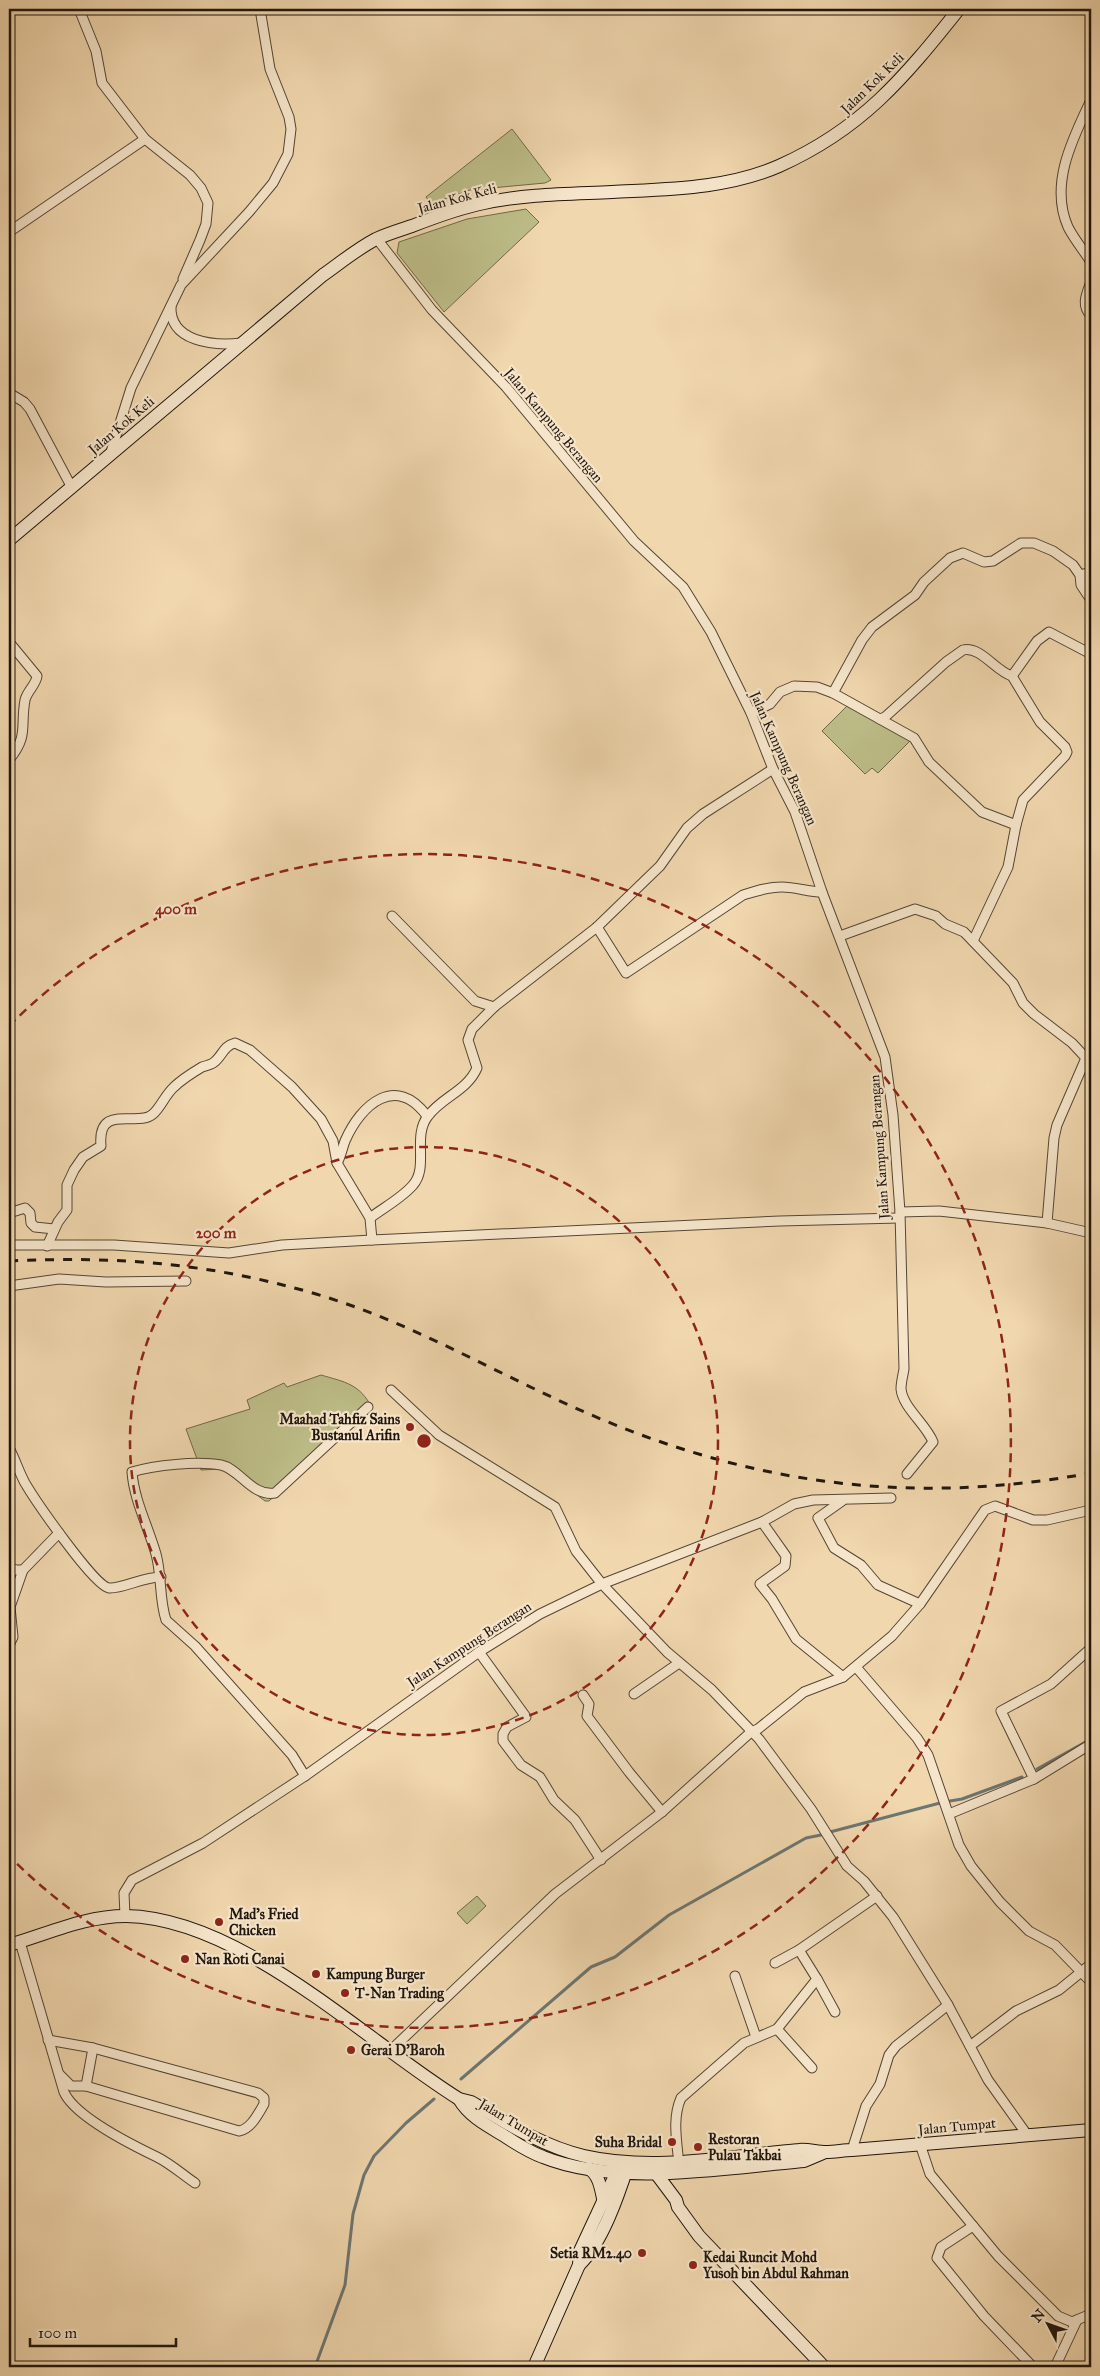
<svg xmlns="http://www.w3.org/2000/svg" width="1100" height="2376" font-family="'IM FELL Great Primer',serif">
<rect width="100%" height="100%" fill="#f1d7ae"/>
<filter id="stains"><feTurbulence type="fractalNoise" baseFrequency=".004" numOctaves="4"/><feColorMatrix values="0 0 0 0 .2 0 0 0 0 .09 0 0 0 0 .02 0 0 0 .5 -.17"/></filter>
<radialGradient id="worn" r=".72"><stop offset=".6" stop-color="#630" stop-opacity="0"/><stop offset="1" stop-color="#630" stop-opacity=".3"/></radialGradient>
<g fill="#bdbd88" stroke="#6e694a">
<path d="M 512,129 L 551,180 L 545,183 L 470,190 L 431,204 L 426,197 Z"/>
<path d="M 526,209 L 539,222 L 444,312 L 397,253 L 399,242 L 467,219 Z"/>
<path d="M 848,705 L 911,740 L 878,773 L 872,768 L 865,774 L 822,731 Z"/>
<path d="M 321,1375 C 345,1382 360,1384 372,1408 L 269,1501 L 265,1501 L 222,1469 L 201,1470 L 186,1429 L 250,1409 L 247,1400 L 284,1383 L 287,1387 Z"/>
<path d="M 477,1896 L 486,1906 L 467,1924 L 457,1913 Z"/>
</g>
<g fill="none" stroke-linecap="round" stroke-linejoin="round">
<g stroke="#6c7672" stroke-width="3">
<path d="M 1037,1769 L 1091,1739"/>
<path d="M 950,1801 L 962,1799 L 1022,1777"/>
<path d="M 830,1832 L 940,1803"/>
<path d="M 461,2079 L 591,1967 L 615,1957 L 669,1915 L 806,1838 L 821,1835"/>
<path d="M 315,2367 L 345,2285 L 353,2214 L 364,2175 L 374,2156 L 406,2123 L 434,2099"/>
</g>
<defs>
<g id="street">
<path d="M 79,9 L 96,51 L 102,83 L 145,139 L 190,175 L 201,188 L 208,203 L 206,224 L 200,240 L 183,279"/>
<path d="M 1091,100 C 1073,138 1049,184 1068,227 C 1074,239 1084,251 1091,262"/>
<path d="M 9,232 L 145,139"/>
<path d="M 377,239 L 432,310 L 506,387 L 634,541 L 683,587 L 711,632 L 751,713 L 773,769 L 795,812 L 822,892 L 885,1057 L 893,1115 L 900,1212 L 904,1369 C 903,1375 901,1382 901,1389 C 903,1408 926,1424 933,1442 L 907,1474"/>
<path d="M 1091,282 C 1086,295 1081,305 1091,316"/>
<path d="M 171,306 C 169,342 214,346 241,343"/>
<path d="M 9,393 L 24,402 L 30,409 L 71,486"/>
<path d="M 110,455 L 131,388 L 181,285 L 249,212 L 273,183 L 288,154 L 291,129 L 289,117 L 270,69 L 260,9"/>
<path d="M 1080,575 L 1091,572"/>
<path d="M 9,642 L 37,676 C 36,685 27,691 25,700 C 20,728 29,735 9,760"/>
<path d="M 1012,676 L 1040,722 L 1065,747 L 1067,752 L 1065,756 L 1023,800 L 1016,825"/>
<path d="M 833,693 L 862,640 L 872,627 L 915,595 L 924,582 L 950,558 L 963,553 L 984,562 L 993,561 L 1021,543 L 1034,543 L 1053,551 L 1073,565 L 1080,575 L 1081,585 L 1091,600"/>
<path d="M 751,713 L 770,704 L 780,692 L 794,686 L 817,687 L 833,693 L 914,738 L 929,762 L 982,812 L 1016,825 L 1008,867 L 973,941"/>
<path d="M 880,719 L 885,717 L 946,662 L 963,650 C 981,646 995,671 1012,676 L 1037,641 L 1049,632 L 1091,654"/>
<path d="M 392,916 L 475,1001 L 494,1007"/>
<path d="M 597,927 L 626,973 L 743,895 C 756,891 768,887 782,887 C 795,887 809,892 822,892"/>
<path d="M 840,936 L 915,909 L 936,916 L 945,924 L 964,932 L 1013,983 L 1023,1003 L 1034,1014 L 1072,1043 L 1086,1058 L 1057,1125 L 1054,1138 L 1047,1223"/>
<path d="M 337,1163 C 341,1156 342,1149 345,1141 C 361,1104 396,1074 427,1116"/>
<path d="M 900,1212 L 939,1211 L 1047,1223 L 1091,1233"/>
<path d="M 9,1213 L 25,1208 L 30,1213 L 31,1223 L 35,1227 L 54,1229"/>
<path d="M 370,1218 C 383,1208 402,1198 413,1185 C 429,1167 412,1136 428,1116 C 442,1097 467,1091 477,1068 L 468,1040 L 472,1029 L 494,1007 L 597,927 L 660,866 L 687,828 L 703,814 L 773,769"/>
<path d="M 9,1245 L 114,1245 L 229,1253 L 282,1245 L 372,1240 L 780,1221 L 899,1218"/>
<path d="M 47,1246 L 58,1222 L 67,1210 L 67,1185 L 74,1170 L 83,1157 L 101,1146 C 97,1102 138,1128 153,1114 C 161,1107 165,1095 174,1087 C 182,1079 192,1073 202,1067 C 205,1066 210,1065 213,1063 C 222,1057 223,1046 235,1043 L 250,1050 L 292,1087 L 321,1119 L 333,1141 L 337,1163 L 370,1218 L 372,1240"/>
<path d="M 9,1286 L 59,1279 L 106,1282 L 186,1281"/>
<path d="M 391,1390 L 439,1435 L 555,1507 L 576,1551 L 602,1584 L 667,1652 L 712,1690 L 759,1739 L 811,1809 L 847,1866 L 864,1881 L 893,1917 L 948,2005 L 988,2080 L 1028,2136"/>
<path d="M 9,1448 C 15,1459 19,1472 25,1483 C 35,1500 94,1586 109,1588 C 122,1589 143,1577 161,1577"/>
<path d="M 842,1501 L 818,1518 L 834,1548 L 861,1565 L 878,1585 L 920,1604"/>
<path d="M 762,1522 L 786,1556 L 785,1566 L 760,1584 L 772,1599 L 796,1639 L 843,1677"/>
<path d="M 9,1567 L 16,1570 L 23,1570"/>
<path d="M 9,1645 L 13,1637 L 10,1607 L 23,1570 L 59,1533"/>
<path d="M 479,1652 L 526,1717 L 507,1727 L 503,1734 L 503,1741 L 521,1765 L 540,1777 L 554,1800 L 575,1820 L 601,1860"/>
<path d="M 856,1667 L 917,1738 L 928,1755 L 959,1845 L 971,1866 L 1000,1902 L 1029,1931 L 1055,1945 L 1091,1982"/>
<path d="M 634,1694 L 679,1663"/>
<path d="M 583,1695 L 589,1704 L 587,1716 L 629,1772 L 662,1812"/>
<path d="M 305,1776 L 292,1755 L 195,1646 L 166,1620 C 159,1599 162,1576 156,1554 C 148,1526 134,1500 132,1472 C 155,1465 197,1461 221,1465 C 240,1469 252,1497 275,1493 L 368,1407"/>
<path d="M 1034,1779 L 1001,1711 L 1051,1684 L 1091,1648"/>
<path d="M 949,1814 L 1034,1779 L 1091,1744"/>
<path d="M 125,1916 L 124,1893 L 132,1880 L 203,1843 L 305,1776 L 479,1652 L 540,1614 L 602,1584 L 762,1522 L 794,1504 L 813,1500 L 891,1498"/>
<path d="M 20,1942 L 64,2092 C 75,2117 132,2145 157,2157 C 171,2164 183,2175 195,2183"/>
<path d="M 775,1963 L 799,1950 L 877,1896"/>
<path d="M 735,1976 L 756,2037"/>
<path d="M 817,1979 L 835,2012"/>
<path d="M 777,2029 L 812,2068"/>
<path d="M 48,2040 L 93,2048 L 258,2093 L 264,2098 L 264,2104 C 258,2114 251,2129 239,2131 L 86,2086 L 71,2086 L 60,2075"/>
<path d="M 970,2046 L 1016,2011 L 1059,1990 L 1091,1964"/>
<path d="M 390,2051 L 555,1894 L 662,1812 L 751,1732 L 758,1729 L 804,1692 L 843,1677 L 892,1636 L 920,1604 L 985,1510 L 995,1506 L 1033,1520 L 1047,1520 L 1091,1510"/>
<path d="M 86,2086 L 93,2048"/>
<path d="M 920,2144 L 930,2174 L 998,2256 L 1058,2316 L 1072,2322 L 1091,2314"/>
<path d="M 852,2150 L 866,2106 L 880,2084 L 889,2055 L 896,2046 L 948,2005"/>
<path d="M 678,2155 C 676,2136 673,2116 681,2098 L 744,2043 L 777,2029 L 817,1979 L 799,1950"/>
<path d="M 973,2226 L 941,2247 L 937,2258 L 984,2316 L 1033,2367"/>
<path d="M 1055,2367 L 1077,2320"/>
</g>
<g id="secondary">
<path d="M 9,540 L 323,275 C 340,263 357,249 376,239 C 387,234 400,230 412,226 C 435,217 459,208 484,203 C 525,194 569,194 612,192 C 667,189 727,189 779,166 C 862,129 904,78 959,9"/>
<path d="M 9,1945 C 48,1934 84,1916 126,1916 C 241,1918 364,2040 459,2099 L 471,2102 C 506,2123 544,2147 584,2156 C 655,2172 728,2156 799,2150 C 808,2149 817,2152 826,2152 C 835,2152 844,2150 852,2150 L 1091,2130"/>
<path d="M 459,2099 C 469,2116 486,2125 503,2135 C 515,2143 529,2152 543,2157 C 618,2187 724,2168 804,2161 L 823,2153"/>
<path d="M 654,2166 L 658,2176 L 676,2200 L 678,2207 L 699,2236 L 824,2367"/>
<path d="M 588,2168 C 600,2175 601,2190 604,2203"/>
<path d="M 579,2265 C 602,2243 618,2196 628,2165"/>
<path d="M 534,2367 L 579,2265 L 580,2251 L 620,2165"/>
</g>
</defs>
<use href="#street" stroke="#544635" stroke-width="11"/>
<use href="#secondary" stroke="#1f150d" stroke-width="14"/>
<use href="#street" stroke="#f6e5ca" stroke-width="9"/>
<use href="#secondary" stroke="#f6e5ca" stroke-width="12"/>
<path stroke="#1f150d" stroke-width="3" stroke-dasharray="9 9" stroke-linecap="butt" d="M 9,1261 C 118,1256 210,1263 316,1294 C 401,1319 478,1363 558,1400 C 733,1482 901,1508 1091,1473"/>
</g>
<g fill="none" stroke="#8f2418" stroke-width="2.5" stroke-dasharray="9 6">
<circle cx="424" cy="1441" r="294"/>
<path d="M9 1026A587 587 0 1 1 9 1856"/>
</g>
<g fill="#8f2418" stroke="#f6e5ca" stroke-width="2">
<circle cx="410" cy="1427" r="5"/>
<circle cx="219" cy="1922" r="5"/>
<circle cx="185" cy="1959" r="5"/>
<circle cx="316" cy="1974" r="5"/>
<circle cx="345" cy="1993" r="5"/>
<circle cx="351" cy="2050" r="5"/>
<circle cx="672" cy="2142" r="5"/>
<circle cx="698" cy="2147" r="5"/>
<circle cx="642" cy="2253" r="5"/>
<circle cx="693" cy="2265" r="5"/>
</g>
<g text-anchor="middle" stroke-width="4.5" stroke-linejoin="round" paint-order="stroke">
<g font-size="14" fill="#1f150d" stroke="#f6e5ca">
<text transform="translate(872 83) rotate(-44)" y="5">Jalan Kok Keli</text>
<text transform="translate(457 198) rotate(-15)" y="5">Jalan Kok Keli</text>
<text transform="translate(121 425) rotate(-40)" y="5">Jalan Kok Keli</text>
<text transform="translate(554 425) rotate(50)" y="5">Jalan Kampung Berangan</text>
<text transform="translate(784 758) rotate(66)" y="5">Jalan Kampung Berangan</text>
<text transform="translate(879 1147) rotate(-94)" y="5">Jalan Kampung Berangan</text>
<text transform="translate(469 1644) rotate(-33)" y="5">Jalan Kampung Berangan</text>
<text transform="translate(514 2122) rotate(31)" y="5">Jalan Tumpat</text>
<text transform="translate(957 2126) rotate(-5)" y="5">Jalan Tumpat</text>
</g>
<g font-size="14" font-weight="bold" fill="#1f150d" stroke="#f6e5ca" text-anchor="start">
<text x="400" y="1424" text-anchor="end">Maahad Tahfiz Sains<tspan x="400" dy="16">Bustanul Arifin</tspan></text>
<text x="229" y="1919">Mad’s Fried<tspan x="229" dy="16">Chicken</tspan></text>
<text x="195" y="1964">Nan Roti Canai</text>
<text x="326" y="1979">Kampung Burger</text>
<text x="355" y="1998">T-Nan Trading</text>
<text x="361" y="2055">Gerai D'Baroh</text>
<text x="708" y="2144">Restoran<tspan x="708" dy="16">Pulau Takbai</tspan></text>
<text x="662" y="2147" text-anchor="end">Suha Bridal</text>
<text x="632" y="2258" text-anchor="end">Setia RM2.40</text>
<text x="703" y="2262">Kedai Runcit Mohd<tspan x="703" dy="16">Yusoh bin Abdul Rahman</tspan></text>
</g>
</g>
<circle cx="424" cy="1441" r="8" fill="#8f2418" stroke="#f6e5ca" stroke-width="2.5"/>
<g font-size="15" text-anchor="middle" font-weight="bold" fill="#8f2418" stroke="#f6e5ca" stroke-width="4.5" stroke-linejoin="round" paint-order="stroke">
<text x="176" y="914">400 m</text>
<text x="216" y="1238">200 m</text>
</g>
<rect width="1100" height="2376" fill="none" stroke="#f1d7ae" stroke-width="30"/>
<rect x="10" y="10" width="1080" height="2356" fill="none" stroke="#1f150d" stroke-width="2.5"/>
<rect x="15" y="15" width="1070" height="2346" fill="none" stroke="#1f150d"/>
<g transform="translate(1048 2324) rotate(311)" stroke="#f6e5ca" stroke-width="4" paint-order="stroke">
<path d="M0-4L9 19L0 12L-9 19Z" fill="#1f150d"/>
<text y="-8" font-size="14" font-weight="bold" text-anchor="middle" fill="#1f150d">N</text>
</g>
<path d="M30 2338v8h146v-8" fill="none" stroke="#1f150d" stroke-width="2.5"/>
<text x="38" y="2338" font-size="15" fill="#1f150d" stroke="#f6e5ca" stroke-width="4" paint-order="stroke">100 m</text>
<rect width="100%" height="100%" filter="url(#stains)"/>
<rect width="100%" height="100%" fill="url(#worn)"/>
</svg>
